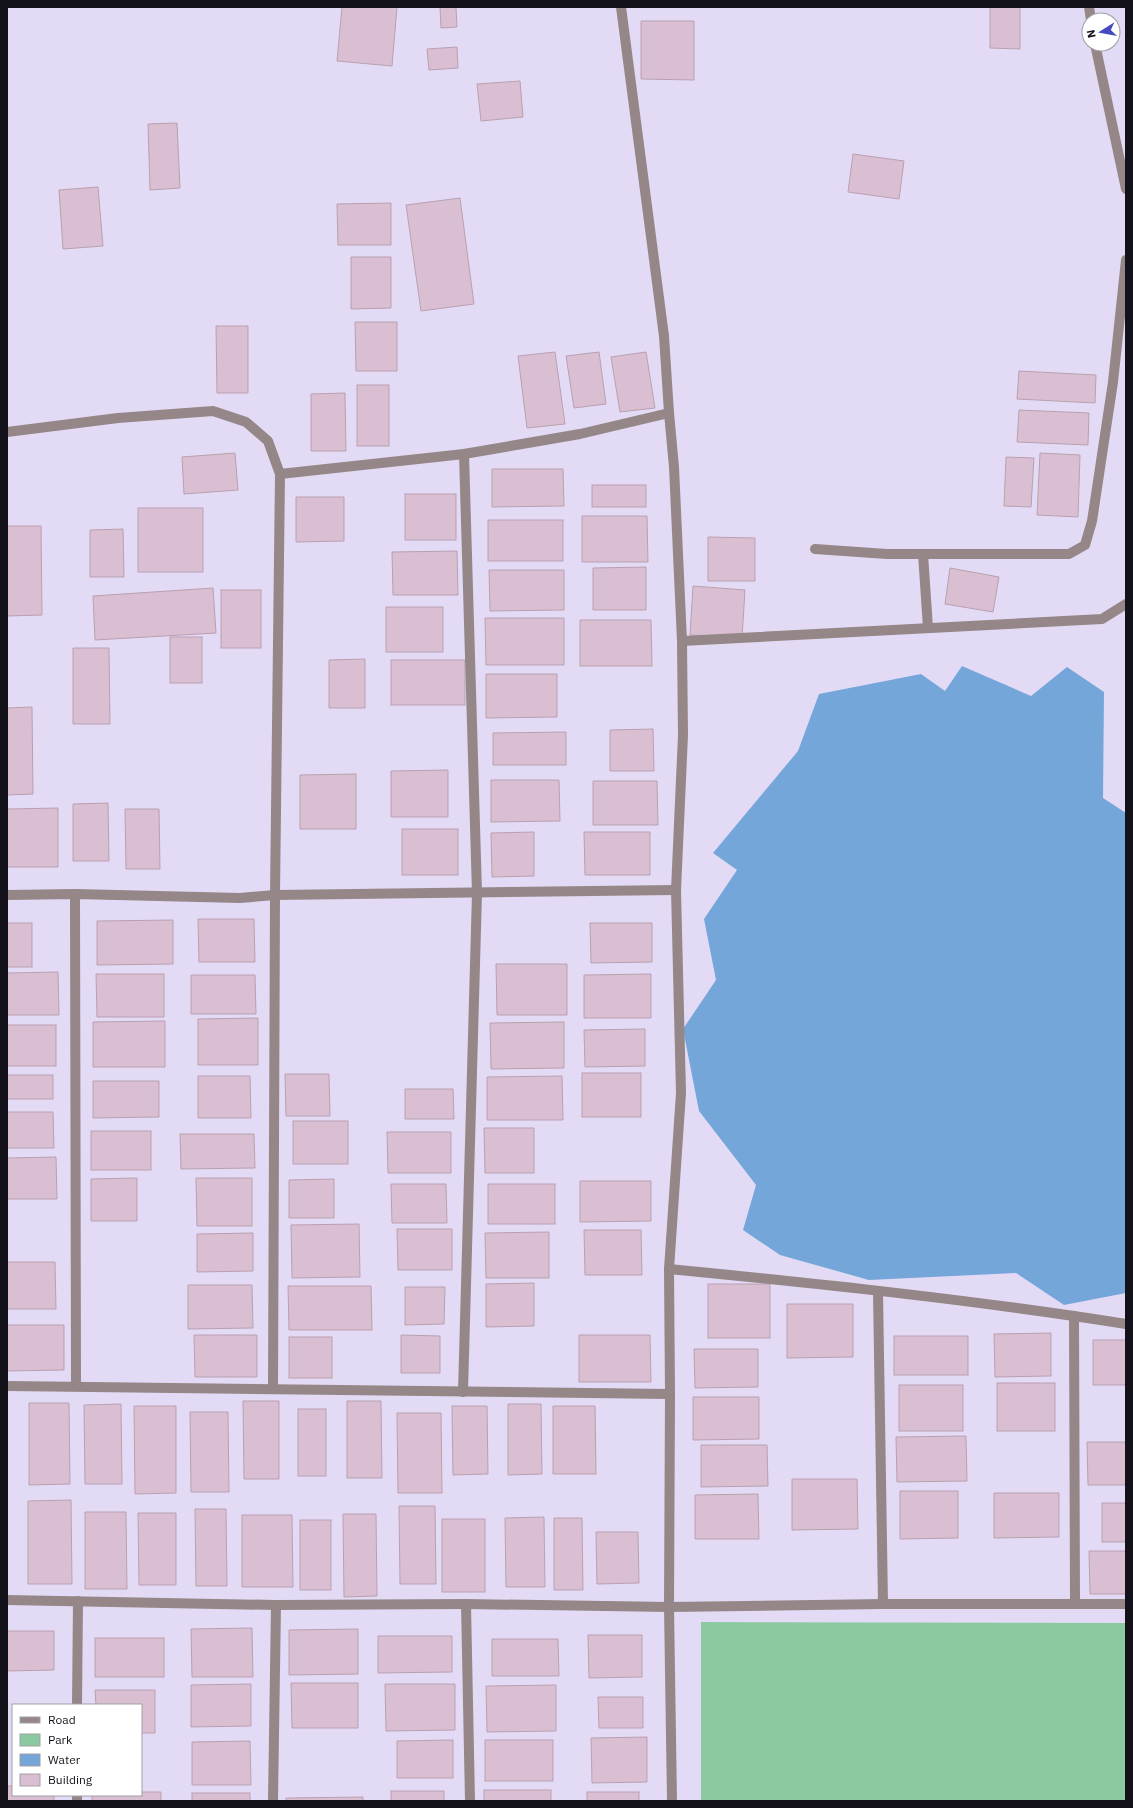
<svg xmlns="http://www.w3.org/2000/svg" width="1133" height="1808" font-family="'IBM Plex Sans',sans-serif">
<rect width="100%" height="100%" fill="#e3dbf6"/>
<path fill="#8bc9a0" d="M 701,1622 L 1126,1623 L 1126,1801 L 701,1801 Z"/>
<path fill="#75a6d9" d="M 962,666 L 1031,696 L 1067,667 L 1104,692 L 1103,798 L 1126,813 L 1126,1293 L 1064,1305 L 1016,1273 L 869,1280 L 780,1255 L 743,1230 L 756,1185 L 699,1111 L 683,1029 L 716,980 L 704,919 L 737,870 L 713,853 L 798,751 L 819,694 L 921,674 L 945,691 Z"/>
<g fill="#d9bfd1" stroke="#b9a0b1">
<path d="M 342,7 L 397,7 L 392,66 L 337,61 Z"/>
<path d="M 440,7 L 456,7 L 457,27 L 441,28 Z"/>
<path d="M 990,7 L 1020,7 L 1020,49 L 990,48 Z"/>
<path d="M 641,21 L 694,21 L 694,80 L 641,79 Z"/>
<path d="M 457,47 L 458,68 L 429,70 L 427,49 Z"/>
<path d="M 520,81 L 523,117 L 481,121 L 477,84 Z"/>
<path d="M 177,123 L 180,188 L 150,190 L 148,124 Z"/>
<path d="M 853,154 L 904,161 L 899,199 L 848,192 Z"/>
<path d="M 98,187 L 103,246 L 63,249 L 59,190 Z"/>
<path d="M 460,198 L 474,304 L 421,311 L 406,205 Z"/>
<path d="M 391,203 L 391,245 L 338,245 L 337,204 Z"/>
<path d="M 351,257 L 391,257 L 391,308 L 351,309 Z"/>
<path d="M 355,322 L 397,322 L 397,371 L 356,371 Z"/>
<path d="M 216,326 L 248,326 L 248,393 L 217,393 Z"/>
<path d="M 555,352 L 565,424 L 527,428 L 518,356 Z"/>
<path d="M 599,352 L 606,404 L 574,408 L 566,356 Z"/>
<path d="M 646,352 L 655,408 L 620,412 L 611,357 Z"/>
<path d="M 1019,371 L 1096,375 L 1095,403 L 1017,399 Z"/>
<rect x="357" y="385" width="32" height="61"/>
<path d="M 345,393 L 346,451 L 311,451 L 311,394 Z"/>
<path d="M 1019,410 L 1089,413 L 1088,445 L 1017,442 Z"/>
<path d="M 235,453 L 238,490 L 184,494 L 182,457 Z"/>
<path d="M 1040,453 L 1080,455 L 1078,517 L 1037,515 Z"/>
<path d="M 1006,457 L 1034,458 L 1031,507 L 1004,506 Z"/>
<path d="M 492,469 L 563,469 L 564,506 L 492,507 Z"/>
<rect x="592" y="485" width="54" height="22"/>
<rect x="405" y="494" width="51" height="46"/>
<path d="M 296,497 L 344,497 L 344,541 L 296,542 Z"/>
<rect x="138" y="508" width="65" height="64"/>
<path d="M 582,516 L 647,516 L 648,562 L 582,562 Z"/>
<rect x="488" y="520" width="75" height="41"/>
<path d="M 7,526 L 41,526 L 42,615 L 7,616 Z"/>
<path d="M 123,529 L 124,577 L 90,577 L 90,530 Z"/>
<path d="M 708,537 L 755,538 L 755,581 L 708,581 Z"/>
<path d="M 457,551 L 458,595 L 393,595 L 392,552 Z"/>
<path d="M 646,567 L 646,610 L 593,610 L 593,568 Z"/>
<path d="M 950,568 L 999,577 L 993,612 L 945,604 Z"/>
<path d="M 489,570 L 564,570 L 564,610 L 490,611 Z"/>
<path d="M 693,586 L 745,590 L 742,638 L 690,635 Z"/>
<path d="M 213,588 L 216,633 L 95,640 L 93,596 Z"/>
<rect x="221" y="590" width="40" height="58"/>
<rect x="386" y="607" width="57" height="45"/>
<path d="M 485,618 L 564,618 L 564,665 L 486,665 Z"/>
<path d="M 580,620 L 651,620 L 652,666 L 580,666 Z"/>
<rect x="170" y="637" width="32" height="46"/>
<path d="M 73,648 L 109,648 L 110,724 L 73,724 Z"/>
<path d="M 365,659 L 365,708 L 329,708 L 329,660 Z"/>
<rect x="391" y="660" width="74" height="45"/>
<path d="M 486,674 L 557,674 L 557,717 L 486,718 Z"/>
<path d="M 32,707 L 33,794 L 7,795 L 7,708 Z"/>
<path d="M 653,729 L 654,771 L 610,771 L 610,730 Z"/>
<path d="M 566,732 L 566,765 L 493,765 L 493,733 Z"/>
<path d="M 448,770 L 448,817 L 391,817 L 391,771 Z"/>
<path d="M 356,774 L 356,829 L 300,829 L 300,775 Z"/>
<path d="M 491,780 L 559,780 L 560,821 L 491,822 Z"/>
<path d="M 593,781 L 657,781 L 658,825 L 593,825 Z"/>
<path d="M 108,803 L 109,861 L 73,861 L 73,804 Z"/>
<path d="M 58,808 L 58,867 L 7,867 L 7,809 Z"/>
<path d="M 125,809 L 159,809 L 160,869 L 126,869 Z"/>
<rect x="402" y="829" width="56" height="46"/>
<path d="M 534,832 L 534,876 L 492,877 L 491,833 Z"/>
<path d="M 584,832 L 650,832 L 650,875 L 585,875 Z"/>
<path d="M 198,919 L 254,919 L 255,962 L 199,962 Z"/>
<path d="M 173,920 L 173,964 L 97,965 L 97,921 Z"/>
<rect x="7" y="923" width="25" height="44"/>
<path d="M 590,923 L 652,923 L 652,962 L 591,963 Z"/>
<path d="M 496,964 L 567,964 L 567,1015 L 497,1015 Z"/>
<path d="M 58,972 L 59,1015 L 7,1015 L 7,973 Z"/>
<path d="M 96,974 L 164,974 L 164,1017 L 97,1017 Z"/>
<path d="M 651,974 L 651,1018 L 584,1018 L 584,975 Z"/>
<path d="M 191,975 L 255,975 L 256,1014 L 191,1014 Z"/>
<path d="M 258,1018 L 258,1065 L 198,1065 L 198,1019 Z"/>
<path d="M 165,1021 L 165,1067 L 93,1067 L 93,1022 Z"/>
<path d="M 564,1022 L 564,1068 L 491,1069 L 490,1023 Z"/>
<rect x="7" y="1025" width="49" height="41"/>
<path d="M 645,1029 L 645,1066 L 585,1067 L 584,1030 Z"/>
<rect x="582" y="1073" width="59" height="44"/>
<path d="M 285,1074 L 329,1074 L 330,1116 L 286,1116 Z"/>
<rect x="7" y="1075" width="46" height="24"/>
<path d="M 198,1076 L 250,1076 L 251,1118 L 198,1118 Z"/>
<path d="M 562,1076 L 563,1120 L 487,1120 L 487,1077 Z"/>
<path d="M 93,1081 L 159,1081 L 159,1117 L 93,1118 Z"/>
<path d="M 405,1089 L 453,1089 L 454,1119 L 405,1119 Z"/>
<path d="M 7,1112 L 53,1112 L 54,1148 L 7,1148 Z"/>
<rect x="293" y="1121" width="55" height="43"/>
<path d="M 484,1128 L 534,1128 L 534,1173 L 485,1173 Z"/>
<rect x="91" y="1131" width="60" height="39"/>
<path d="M 387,1132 L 451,1132 L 451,1173 L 388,1173 Z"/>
<path d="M 180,1134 L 254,1134 L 255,1168 L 181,1169 Z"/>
<path d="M 56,1157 L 57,1199 L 7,1199 L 7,1158 Z"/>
<path d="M 137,1178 L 137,1221 L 91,1221 L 91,1179 Z"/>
<path d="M 196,1178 L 252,1178 L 252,1226 L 197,1226 Z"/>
<path d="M 334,1179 L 334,1218 L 289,1218 L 289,1180 Z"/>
<path d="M 580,1181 L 651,1181 L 651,1221 L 580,1222 Z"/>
<path d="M 391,1184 L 446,1184 L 447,1223 L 392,1223 Z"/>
<rect x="488" y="1184" width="67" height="40"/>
<path d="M 359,1224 L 360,1277 L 292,1278 L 291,1225 Z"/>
<path d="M 397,1229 L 452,1229 L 452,1270 L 398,1270 Z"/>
<path d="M 584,1230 L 641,1230 L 642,1275 L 585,1275 Z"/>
<path d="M 549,1232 L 549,1278 L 486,1278 L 485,1233 Z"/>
<path d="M 253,1233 L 253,1271 L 197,1272 L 197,1234 Z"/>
<path d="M 7,1262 L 55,1262 L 56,1309 L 7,1309 Z"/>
<path d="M 534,1283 L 534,1326 L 486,1327 L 486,1284 Z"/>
<rect x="708" y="1284" width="62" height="54"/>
<path d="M 188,1285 L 252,1285 L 253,1328 L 188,1329 Z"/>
<path d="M 288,1286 L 371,1286 L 372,1330 L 289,1330 Z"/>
<path d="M 405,1287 L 445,1287 L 444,1324 L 405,1325 Z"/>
<path d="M 787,1304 L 853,1304 L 853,1357 L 787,1358 Z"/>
<path d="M 7,1325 L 64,1325 L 64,1370 L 7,1371 Z"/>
<path d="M 1051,1333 L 1051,1376 L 995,1377 L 994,1334 Z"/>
<path d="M 194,1335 L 257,1335 L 257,1377 L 195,1377 Z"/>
<path d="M 401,1335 L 440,1336 L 440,1373 L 401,1373 Z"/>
<path d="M 579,1335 L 650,1335 L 651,1382 L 579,1382 Z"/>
<rect x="894" y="1336" width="74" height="39"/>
<rect x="289" y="1337" width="43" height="41"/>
<rect x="1093" y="1340" width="33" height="45"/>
<path d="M 694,1349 L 758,1349 L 758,1387 L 695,1388 Z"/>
<rect x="997" y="1383" width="58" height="48"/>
<rect x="899" y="1385" width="64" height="46"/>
<path d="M 693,1397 L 759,1397 L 759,1439 L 693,1440 Z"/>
<path d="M 243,1401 L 279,1401 L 279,1479 L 244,1479 Z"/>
<path d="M 347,1401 L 381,1401 L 382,1478 L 347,1478 Z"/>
<path d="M 29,1403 L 69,1403 L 70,1484 L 29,1485 Z"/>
<path d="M 121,1404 L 122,1484 L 85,1484 L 84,1405 Z"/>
<path d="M 508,1404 L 541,1404 L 542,1474 L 508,1475 Z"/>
<path d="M 134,1406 L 176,1406 L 176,1493 L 135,1494 Z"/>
<path d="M 452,1406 L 487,1406 L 488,1474 L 453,1475 Z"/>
<path d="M 553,1406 L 595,1406 L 596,1474 L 553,1474 Z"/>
<rect x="298" y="1409" width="28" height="67"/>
<path d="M 190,1412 L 228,1412 L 229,1492 L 191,1492 Z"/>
<path d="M 397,1413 L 441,1413 L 442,1493 L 398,1493 Z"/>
<path d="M 966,1436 L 967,1481 L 897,1482 L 896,1437 Z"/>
<path d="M 1087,1442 L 1126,1442 L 1126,1485 L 1088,1485 Z"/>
<path d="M 701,1445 L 767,1445 L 768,1486 L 701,1487 Z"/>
<path d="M 792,1479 L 857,1479 L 858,1529 L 792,1530 Z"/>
<path d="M 900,1491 L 958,1491 L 958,1538 L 900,1539 Z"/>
<path d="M 994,1493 L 1059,1493 L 1059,1537 L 994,1538 Z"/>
<path d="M 758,1494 L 759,1539 L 695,1539 L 695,1495 Z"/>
<path d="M 71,1500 L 72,1584 L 28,1584 L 28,1501 Z"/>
<rect x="1102" y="1503" width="24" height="39"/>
<path d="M 399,1506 L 435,1506 L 436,1584 L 400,1584 Z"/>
<path d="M 195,1509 L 226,1509 L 227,1586 L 196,1586 Z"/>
<path d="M 85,1512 L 126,1512 L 127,1589 L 85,1589 Z"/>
<path d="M 138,1513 L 176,1513 L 176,1585 L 139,1585 Z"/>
<path d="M 343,1514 L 376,1514 L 377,1596 L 344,1597 Z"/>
<path d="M 242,1515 L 292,1515 L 293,1587 L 242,1587 Z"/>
<path d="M 544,1517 L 545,1587 L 506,1587 L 505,1518 Z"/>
<path d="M 554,1518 L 582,1518 L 583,1590 L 554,1590 Z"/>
<rect x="442" y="1519" width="43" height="73"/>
<rect x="300" y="1520" width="31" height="70"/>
<path d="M 596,1532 L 638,1532 L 639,1583 L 597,1584 Z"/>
<path d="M 1089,1551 L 1126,1551 L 1126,1594 L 1090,1594 Z"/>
<path d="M 252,1628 L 253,1677 L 192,1677 L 191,1629 Z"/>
<path d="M 358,1629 L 358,1674 L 289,1675 L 289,1630 Z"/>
<path d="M 7,1631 L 54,1631 L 54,1670 L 7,1671 Z"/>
<path d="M 588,1635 L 642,1635 L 642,1677 L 589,1678 Z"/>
<path d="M 378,1636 L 452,1636 L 452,1672 L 378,1673 Z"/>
<rect x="95" y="1638" width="69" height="39"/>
<path d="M 492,1639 L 558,1639 L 559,1676 L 492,1676 Z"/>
<path d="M 291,1683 L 358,1683 L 358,1728 L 292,1728 Z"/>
<path d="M 251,1684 L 251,1726 L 191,1727 L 191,1685 Z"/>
<path d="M 385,1684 L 455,1684 L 455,1730 L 386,1731 Z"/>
<path d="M 556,1685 L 556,1731 L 487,1732 L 486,1686 Z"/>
<path d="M 95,1690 L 155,1690 L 155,1733 L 141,1733 L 141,1705 L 96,1705 Z"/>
<path d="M 598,1697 L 643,1697 L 643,1728 L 599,1728 Z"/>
<path d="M 647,1737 L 647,1782 L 592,1783 L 591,1738 Z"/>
<path d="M 453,1740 L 453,1778 L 397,1778 L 397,1741 Z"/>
<rect x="485" y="1740" width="68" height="41"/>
<path d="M 250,1741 L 251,1785 L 192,1785 L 192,1742 Z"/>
<path d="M 7,1786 L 13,1786 L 13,1795 L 54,1795 L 54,1801 L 7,1801 Z"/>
<rect x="484" y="1790" width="67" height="11"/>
<rect x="391" y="1791" width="53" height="10"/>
<path d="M 141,1792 L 161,1792 L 161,1801 L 92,1801 L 92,1795 L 141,1795 Z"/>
<rect x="587" y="1792" width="52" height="9"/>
<rect x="192" y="1793" width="58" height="8"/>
<path d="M 363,1797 L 363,1801 L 286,1801 L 286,1798 Z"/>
</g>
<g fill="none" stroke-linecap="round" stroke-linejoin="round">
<g stroke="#958787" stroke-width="10">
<path d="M 1089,7 L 1091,20"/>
<path d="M 1095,44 L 1126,189"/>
<path d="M 669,413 L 674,467 L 682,641 L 683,735 L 676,890 L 681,1093 L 669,1269 L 670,1394"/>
<path d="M 7,432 L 118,418 L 213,411 L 246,422 L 268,441 L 280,474 L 464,454 L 580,434 L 669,413 L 664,336 L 621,7"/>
<path d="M 815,549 L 887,554 L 1069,554 L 1085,545 L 1092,521 L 1113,382 L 1126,260"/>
<path d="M 923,554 L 928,628"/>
<path d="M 682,641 L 1102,619 L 1126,604"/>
<path d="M 75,894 L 76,1386"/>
<path d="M 7,895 L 75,894 L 240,898 L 275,895 L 676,890"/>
<path d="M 669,1269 C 822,1284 975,1300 1126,1324"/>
<path d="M 878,1292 L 883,1604"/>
<path d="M 1074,1316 L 1075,1604"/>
<path d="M 7,1386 L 670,1394 L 669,1607 L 672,1801"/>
<path d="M 273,1389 L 275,895 L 280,474"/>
<path d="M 463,1392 L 477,893 L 464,454"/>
<path d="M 7,1600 L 276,1605 L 466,1604 L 669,1607 L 883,1604 L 1126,1604"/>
<path d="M 466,1604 L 470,1801"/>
<path d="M 77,1705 L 78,1601"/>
<path d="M 77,1801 L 77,1795"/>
<path d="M 273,1801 L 276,1605"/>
</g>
</g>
<rect width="1133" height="1808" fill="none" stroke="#13111a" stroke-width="16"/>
<rect x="12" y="1704" width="130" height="92" fill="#ffffff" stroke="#a1a0a3"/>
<rect x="20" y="1717" width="20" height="6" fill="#958787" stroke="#a1a0a3"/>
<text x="48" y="1724" font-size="12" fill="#13111a">Road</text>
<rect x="20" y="1734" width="20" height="12" fill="#8bc9a0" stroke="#a1a0a3"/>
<text x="48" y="1744" font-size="12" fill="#13111a">Park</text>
<rect x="20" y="1754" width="20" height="12" fill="#75a6d9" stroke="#a1a0a3"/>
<text x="48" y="1764" font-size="12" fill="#13111a">Water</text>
<rect x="20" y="1774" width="20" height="12" fill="#d9bfd1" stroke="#a1a0a3"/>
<text x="48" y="1784" font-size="12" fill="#13111a">Building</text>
<g transform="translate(1101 32) rotate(259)"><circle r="19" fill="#ffffff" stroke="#a1a0a3"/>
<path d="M0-3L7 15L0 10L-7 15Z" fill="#464abf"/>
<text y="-6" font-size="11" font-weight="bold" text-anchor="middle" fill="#13111a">N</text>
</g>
</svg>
